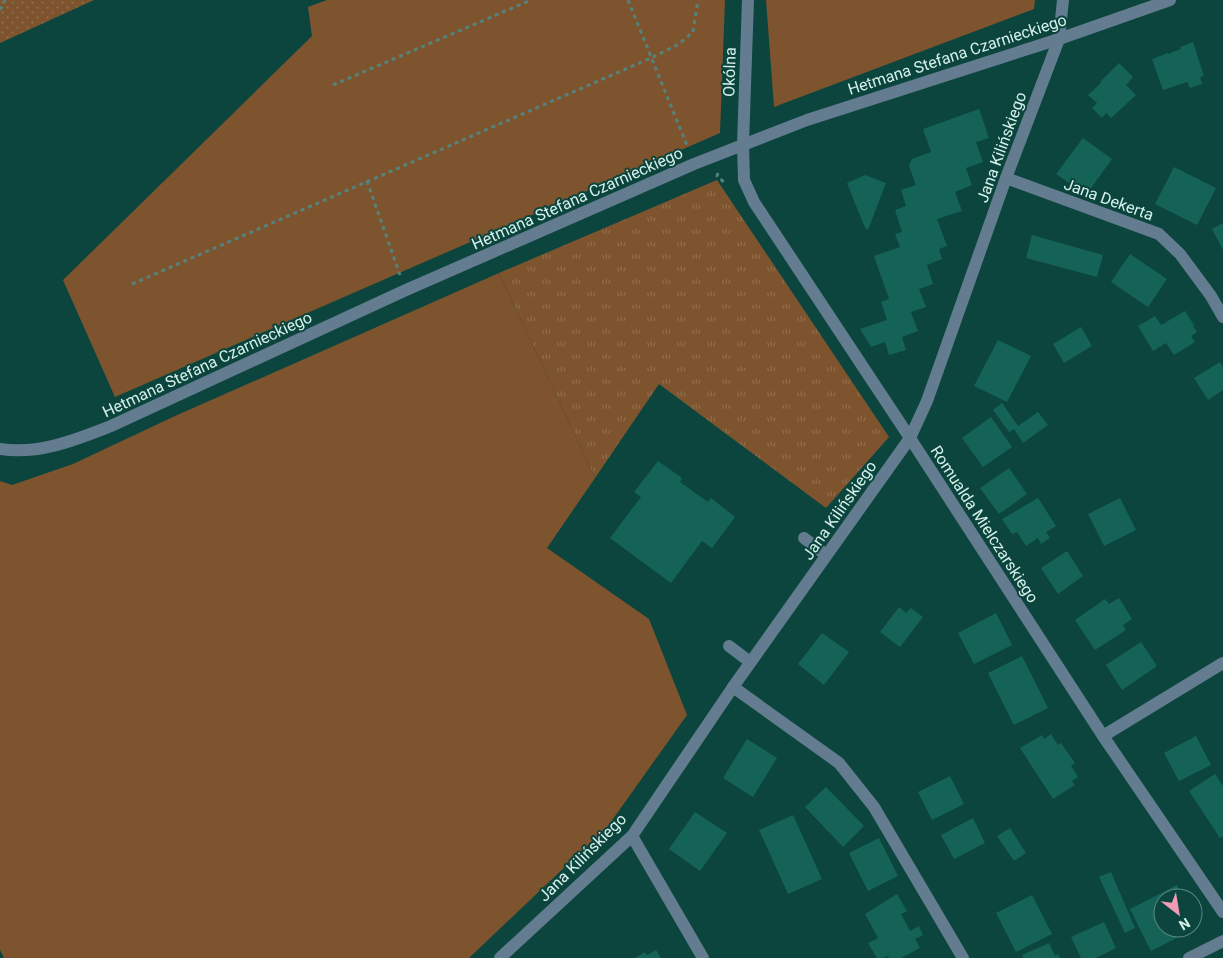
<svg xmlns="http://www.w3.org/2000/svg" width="1223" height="958" font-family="Roboto,sans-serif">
<defs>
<pattern id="grass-tufts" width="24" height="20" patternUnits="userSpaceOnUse" patternTransform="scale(1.25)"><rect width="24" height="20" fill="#7e542f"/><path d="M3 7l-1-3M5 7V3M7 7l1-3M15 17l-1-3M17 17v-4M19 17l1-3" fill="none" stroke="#8f6d4d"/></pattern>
<pattern id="park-dots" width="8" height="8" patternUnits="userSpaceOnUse" patternTransform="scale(1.25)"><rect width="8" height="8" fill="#7e542f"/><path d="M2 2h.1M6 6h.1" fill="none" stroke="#8f6d4d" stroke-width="1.8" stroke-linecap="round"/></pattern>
</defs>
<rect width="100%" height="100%" fill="#0b453d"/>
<path fill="url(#grass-tufts)" d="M 717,180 L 889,437 L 826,508 L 659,384 L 595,478 L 499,273 Z"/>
<path fill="url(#park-dots)" d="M 0,0 L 94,0 L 0,43 Z"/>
<g fill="#7e542f">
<path d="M 327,0 L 725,0 L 720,133 L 115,397 L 63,280 L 312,36 L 308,7 Z"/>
<path d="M 766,0 L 1035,0 L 1034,9 L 774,107 Z"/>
<path d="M 499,273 L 595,478 L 547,548 L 649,619 L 687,715 L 608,826 L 469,958 L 4,958 L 0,950 L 0,481 L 12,485 L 73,464 L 175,416 Z"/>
</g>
<g fill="#156357">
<path d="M 1193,42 L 1204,76 L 1200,77 L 1202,84 L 1190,88 L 1187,82 L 1163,90 L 1152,59 L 1168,53 L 1168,54 L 1181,49 L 1180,47 Z"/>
<path d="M 1119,63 L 1133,77 L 1126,85 L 1136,95 L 1111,118 L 1106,113 L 1102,118 L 1092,108 L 1097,103 L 1088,95 L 1101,83 L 1100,82 Z"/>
<path d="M 979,109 L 989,138 L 976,142 L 983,162 L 966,168 L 972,185 L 955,192 L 962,211 L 937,219 L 947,246 L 939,249 L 942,259 L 927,265 L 933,284 L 919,289 L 926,307 L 911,312 L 918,331 L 902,337 L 906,350 L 889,355 L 885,342 L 871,347 L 860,329 L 887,320 L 881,302 L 889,299 L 874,256 L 900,247 L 895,234 L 902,232 L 895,210 L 906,206 L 901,190 L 916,185 L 909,166 L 912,159 L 931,152 L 923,129 Z"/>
<path d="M 1083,138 L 1112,159 L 1086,195 L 1056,174 Z"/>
<path d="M 1174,167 L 1216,188 L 1197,225 L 1155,204 Z"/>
<path d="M 865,175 L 886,183 L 868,230 L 865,228 L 847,183 Z"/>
<path d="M 1223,223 L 1223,250 L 1212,229 Z"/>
<path d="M 1032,235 L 1103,255 L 1097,277 L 1026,258 Z"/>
<path d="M 1130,254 L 1167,279 L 1148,307 L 1111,282 Z"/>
<path d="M 1185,311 L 1194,325 L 1193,326 L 1197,332 L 1191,336 L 1195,342 L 1174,355 L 1166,343 L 1153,351 L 1138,326 L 1155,316 L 1161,325 Z"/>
<path d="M 1081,327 L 1092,346 L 1064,363 L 1053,344 Z"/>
<path d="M 998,340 L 1031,356 L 1007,402 L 974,386 Z"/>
<path d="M 1220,362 L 1223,367 L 1223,390 L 1208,400 L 1194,378 Z"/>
<path d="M 1002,403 L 1018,426 L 1038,412 L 1048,425 L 1023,443 L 1014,429 L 1009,432 L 993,410 Z"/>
<path d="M 991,417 L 1012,447 L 983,467 L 962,438 Z"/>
<path d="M 658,461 L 682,478 L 680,482 L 708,502 L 711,498 L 735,517 L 712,548 L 702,541 L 671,583 L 610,538 L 641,497 L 634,492 Z"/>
<path d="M 1009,468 L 1027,494 L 999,514 L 980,488 Z"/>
<path d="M 1038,498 L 1056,526 L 1046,532 L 1050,538 L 1041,544 L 1038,538 L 1026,546 L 1017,532 L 1012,534 L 1002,519 Z"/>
<path d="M 1120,498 L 1136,530 L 1104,546 L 1088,514 Z"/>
<path d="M 1067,551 L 1083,576 L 1058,594 L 1041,568 Z"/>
<path d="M 1119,598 L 1132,619 L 1123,625 L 1126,630 L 1095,650 L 1075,620 L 1105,599 L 1109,604 Z"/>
<path d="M 899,607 L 906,613 L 911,608 L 923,617 L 900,647 L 880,632 Z"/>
<path d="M 996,613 L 1012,645 L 974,664 L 958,633 Z"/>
<path d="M 822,633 L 849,652 L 824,685 L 798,664 Z"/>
<path d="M 1141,642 L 1157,666 L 1122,690 L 1106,665 Z"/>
<path d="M 1022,656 L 1048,708 L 1014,725 L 988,673 Z"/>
<path d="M 1051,734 L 1058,745 L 1061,743 L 1075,763 L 1071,766 L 1078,777 L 1072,781 L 1075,785 L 1053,799 L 1020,748 L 1042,735 L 1044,739 Z"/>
<path d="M 1196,736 L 1211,765 L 1179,781 L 1164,753 Z"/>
<path d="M 747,739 L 777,758 L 753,797 L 723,778 Z"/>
<path d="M 1215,774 L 1223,786 L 1223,836 L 1220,838 L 1189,791 Z"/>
<path d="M 950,776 L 964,804 L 932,820 L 918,792 Z"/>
<path d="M 826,787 L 864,826 L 843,847 L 805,807 Z"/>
<path d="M 695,812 L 727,833 L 700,871 L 669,849 Z"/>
<path d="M 793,815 L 822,879 L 788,894 L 759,830 Z"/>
<path d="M 973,818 L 985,843 L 954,859 L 941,835 Z"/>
<path d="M 1010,828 L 1026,853 L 1014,861 L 997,836 Z"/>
<path d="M 879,838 L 898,876 L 868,891 L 849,853 Z"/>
<path d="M 1111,872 L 1135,928 L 1125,933 L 1099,877 Z"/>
<path d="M 1177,885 L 1183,898 L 1163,898 L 1163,928 L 1193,928 L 1193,918 L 1198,927 L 1151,951 L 1130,909 Z"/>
<path d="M 897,894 L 907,911 L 901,914 L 910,931 L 919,926 L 923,935 L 915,939 L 920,948 L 901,958 L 889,958 L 888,956 L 883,958 L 877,958 L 868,943 L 878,938 L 865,914 Z"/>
<path d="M 1032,895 L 1052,934 L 1016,952 L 996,913 Z"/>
<path d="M 1104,922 L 1116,948 L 1096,958 L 1081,958 L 1071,937 Z"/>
<path d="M 1049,943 L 1055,956 L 1058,954 L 1060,958 L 1023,958 L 1022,955 Z"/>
<path d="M 656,950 L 661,958 L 635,958 L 645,952 L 647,955 Z"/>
</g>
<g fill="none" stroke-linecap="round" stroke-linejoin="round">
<g stroke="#55837c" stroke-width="3" stroke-dasharray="4 4" stroke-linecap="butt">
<path d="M 628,0 L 688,148"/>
<path d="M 0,10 L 5,0"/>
<path d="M 333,85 L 531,0"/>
<path d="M 718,173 L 717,176 L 726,184"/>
<path d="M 367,181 L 400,275"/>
<path d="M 132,284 L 651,58 L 679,44 L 693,32 L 698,0"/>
</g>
<g stroke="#637c90" stroke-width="12">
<path d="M 748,0 L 743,144 L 744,180 L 754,202 L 910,438 L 1103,736 L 1223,912"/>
<path d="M 1006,178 L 1159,234 L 1180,254 L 1211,296 L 1223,317"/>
<path d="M 0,449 C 39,455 75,440 111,426 L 406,290 L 694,164 L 807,120 L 1059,39 L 1170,0"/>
<path d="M 804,538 L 826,555"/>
<path d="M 729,646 L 750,662"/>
<path d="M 733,687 L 839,763 L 874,807 L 963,958"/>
<path d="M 1103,736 L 1223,663"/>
<path d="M 632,836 L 703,958"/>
<path d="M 500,958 L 632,836 L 733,687 L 910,438 L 927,401 L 1006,178 L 1059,39 L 1063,0"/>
<path d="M 1189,958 L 1223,941"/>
</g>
</g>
<g text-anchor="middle" stroke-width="4" stroke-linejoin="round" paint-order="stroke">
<g font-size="16" fill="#d5f0ea" stroke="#0b453d">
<text transform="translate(957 54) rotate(-18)" y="6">Hetmana Stefana Czarnieckiego</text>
<text transform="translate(729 72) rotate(-88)" y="6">Okólna</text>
<text transform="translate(1001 147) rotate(-70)" y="6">Jana Kilińskiego</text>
<text transform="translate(577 198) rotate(-24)" y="6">Hetmana Stefana Czarnieckiego</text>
<text transform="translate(1109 199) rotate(20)" y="6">Jana Dekerta</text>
<text transform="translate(207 364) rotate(-25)" y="6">Hetmana Stefana Czarnieckiego</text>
<text transform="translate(839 510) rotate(-55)" y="6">Jana Kilińskiego</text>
<text transform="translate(985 524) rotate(57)" y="6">Romualda Mielczarskiego</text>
<text transform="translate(582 857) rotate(-45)" y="6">Jana Kilińskiego</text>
</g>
</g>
<g transform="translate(1178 913) rotate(149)"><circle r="24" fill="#0b453d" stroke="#5c8982"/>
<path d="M0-4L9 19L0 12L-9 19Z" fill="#f19ab4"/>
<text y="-8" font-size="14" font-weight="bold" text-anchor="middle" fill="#d5f0ea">N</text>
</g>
</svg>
